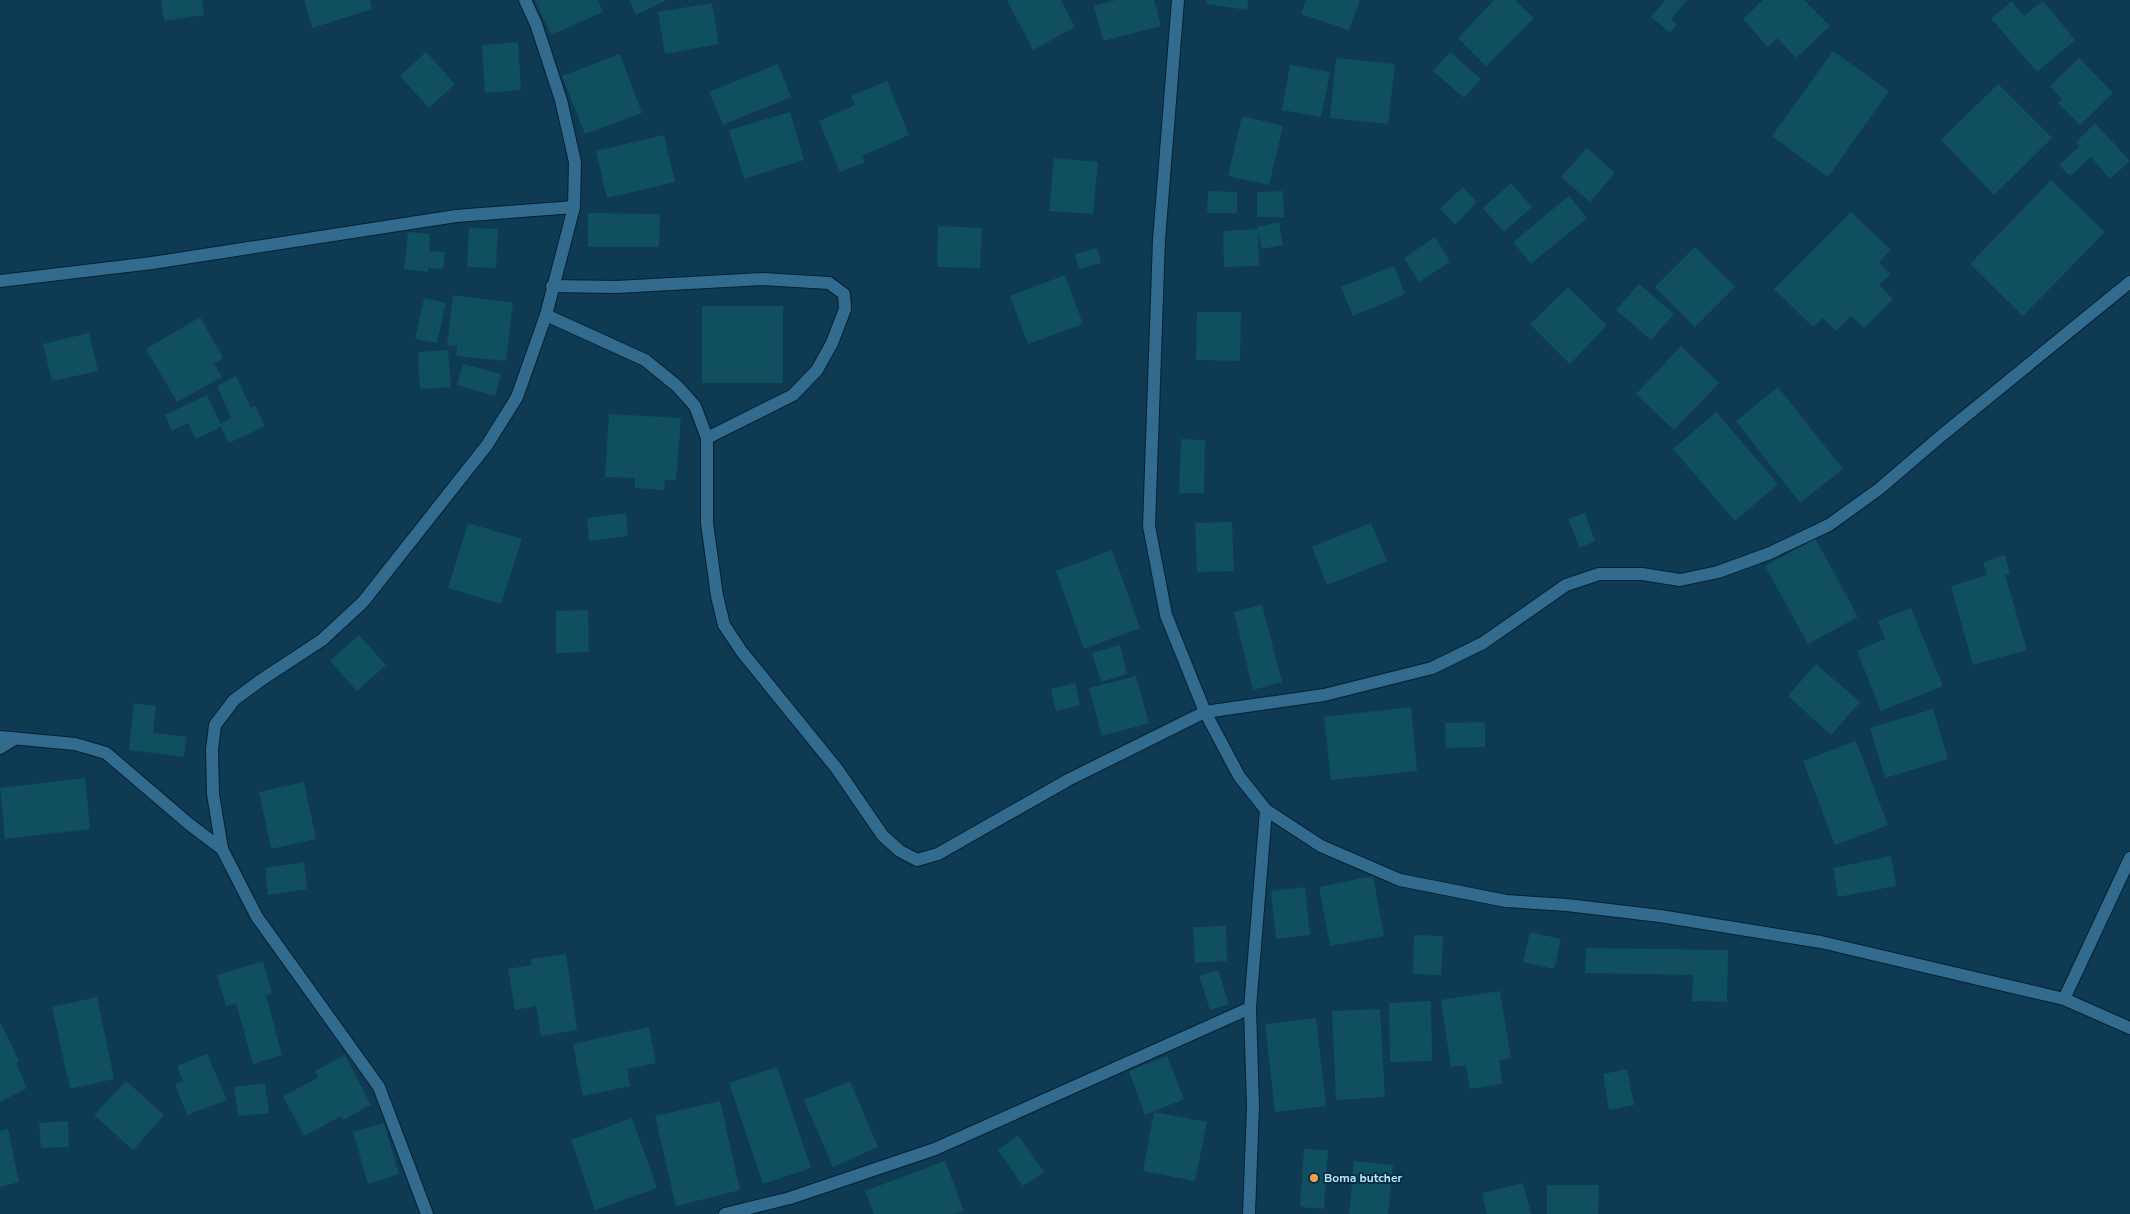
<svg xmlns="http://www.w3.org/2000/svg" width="2130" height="1214" font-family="'Nunito Sans',sans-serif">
<rect width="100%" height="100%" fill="#0e3a54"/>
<g fill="#104f5f">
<path d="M 161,0 L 202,0 L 204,15 L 164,21 Z"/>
<path d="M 304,0 L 370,0 L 372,9 L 312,28 Z"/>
<path d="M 535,0 L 598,0 L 603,12 L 551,35 Z"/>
<path d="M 629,0 L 667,0 L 636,15 Z"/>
<path d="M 1007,0 L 1061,0 L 1075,27 L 1033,50 Z"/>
<path d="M 1116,0 L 1154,0 L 1161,26 L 1103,41 L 1094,6 Z"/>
<path d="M 1207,0 L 1248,0 L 1247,10 L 1206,4 Z"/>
<path d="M 1306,0 L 1360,0 L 1349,30 L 1301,14 Z"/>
<path d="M 1494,0 L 1515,0 L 1534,18 L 1486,66 L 1458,38 Z"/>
<path d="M 1665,0 L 1687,0 L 1671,19 L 1677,25 L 1670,33 L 1651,17 Z"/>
<path d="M 1763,0 L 1804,0 L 1830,26 L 1796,58 L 1777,38 L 1768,47 L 1743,19 Z"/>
<path d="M 2012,1 L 2024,16 L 2043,1 L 2075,40 L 2037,72 L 1991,18 Z"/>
<path d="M 712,3 L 719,44 L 665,54 L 658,12 Z"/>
<path d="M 518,42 L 521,90 L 485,93 L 482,45 Z"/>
<path d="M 1833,51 L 1889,91 L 1828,177 L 1772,136 Z"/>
<path d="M 426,52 L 455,84 L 429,108 L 400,76 Z"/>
<path d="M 1450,52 L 1481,79 L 1464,98 L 1433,71 Z"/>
<path d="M 620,54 L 642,113 L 585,134 L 562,76 Z"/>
<path d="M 1336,58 L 1395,64 L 1388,124 L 1330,118 Z"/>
<path d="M 2079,58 L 2113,93 L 2080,125 L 2058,103 L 2062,99 L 2050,86 Z"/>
<path d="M 778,64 L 791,97 L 723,125 L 709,92 Z"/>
<path d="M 1290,65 L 1330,72 L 1321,117 L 1282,110 Z"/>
<path d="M 887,81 L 909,135 L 862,156 L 865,162 L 840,172 L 819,121 L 855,105 L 851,96 Z"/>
<path d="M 1998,84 L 2052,138 L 1994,195 L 1941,140 Z"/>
<path d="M 790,112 L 804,160 L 744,179 L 729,130 Z"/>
<path d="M 1242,116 L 1283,126 L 1269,185 L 1228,176 Z"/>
<path d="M 2095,123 L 2130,161 L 2110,179 L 2091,157 L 2070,176 L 2059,165 L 2080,146 L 2076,142 Z"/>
<path d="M 664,135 L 675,182 L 607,198 L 596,151 Z"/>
<path d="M 1587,148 L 1615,173 L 1590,202 L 1561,177 Z"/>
<path d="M 1054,158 L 1098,162 L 1093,214 L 1049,211 Z"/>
<path d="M 2051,180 L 2105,232 L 2023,316 L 1970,264 Z"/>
<path d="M 1511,183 L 1532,207 L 1504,232 L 1483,208 Z"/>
<path d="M 1463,187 L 1477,202 L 1455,225 L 1440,209 Z"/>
<path d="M 1208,191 L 1237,192 L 1237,213 L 1207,213 Z"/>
<path d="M 1283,191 L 1284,217 L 1257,217 L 1257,192 Z"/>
<path d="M 1569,196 L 1587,218 L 1531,264 L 1513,242 Z"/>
<path d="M 1851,212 L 1891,250 L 1879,262 L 1890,274 L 1879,285 L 1893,299 L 1864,328 L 1851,316 L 1836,331 L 1823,318 L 1813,327 L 1774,289 Z"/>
<path d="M 588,213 L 660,214 L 659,247 L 588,247 Z"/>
<path d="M 1279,222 L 1283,245 L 1262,249 L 1258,231 L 1259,266 L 1224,267 L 1223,231 L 1258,229 L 1257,227 Z"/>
<path d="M 938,226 L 982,228 L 980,268 L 937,267 Z"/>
<path d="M 469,228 L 498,229 L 496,268 L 467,267 Z"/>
<path d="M 408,232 L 430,234 L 429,251 L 445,252 L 443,269 L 428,268 L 428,272 L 404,269 Z"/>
<path d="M 1435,237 L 1450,262 L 1419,282 L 1404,258 Z"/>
<path d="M 1695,247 L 1735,287 L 1695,327 L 1655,287 Z"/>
<path d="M 1097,248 L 1101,263 L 1079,269 L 1075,254 Z"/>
<path d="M 1394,266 L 1405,294 L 1353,316 L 1341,287 Z"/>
<path d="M 1065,275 L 1083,324 L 1028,344 L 1010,296 Z"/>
<path d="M 1639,284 L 1674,314 L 1651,340 L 1616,310 Z"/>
<path d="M 1568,287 L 1607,325 L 1570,364 L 1530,324 Z"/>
<path d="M 453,295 L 513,303 L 506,361 L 456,356 L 457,346 L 447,345 Z"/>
<path d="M 424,298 L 446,303 L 437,343 L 415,339 Z"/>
<rect x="702" y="306" width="81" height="77"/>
<path d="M 1197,312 L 1241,312 L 1240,361 L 1196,360 Z"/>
<path d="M 200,317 L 223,358 L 214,364 L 222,377 L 177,402 L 146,349 Z"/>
<path d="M 89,333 L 98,371 L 52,381 L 43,344 Z"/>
<path d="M 1681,346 L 1719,383 L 1674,430 L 1636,394 Z"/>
<path d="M 448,350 L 451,387 L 420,389 L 418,352 Z"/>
<path d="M 463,364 L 501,374 L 495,396 L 457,385 Z"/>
<path d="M 236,376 L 251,408 L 255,406 L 265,426 L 229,443 L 221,427 L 196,439 L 188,423 L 172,431 L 165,415 L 207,395 L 221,424 L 231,418 L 217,386 Z"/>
<path d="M 1778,387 L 1843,469 L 1800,503 L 1736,421 Z"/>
<path d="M 1716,412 L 1778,484 L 1735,521 L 1673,449 Z"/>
<path d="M 609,414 L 681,418 L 676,480 L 665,480 L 664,490 L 635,488 L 635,478 L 605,477 Z"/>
<path d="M 1181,439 L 1205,440 L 1204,493 L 1179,493 Z"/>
<path d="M 626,513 L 628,536 L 589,541 L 587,518 Z"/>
<path d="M 1585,513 L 1595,541 L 1580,548 L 1568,519 Z"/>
<path d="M 1232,522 L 1234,571 L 1197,572 L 1195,523 Z"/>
<path d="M 468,523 L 522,539 L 501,604 L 448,588 Z"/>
<path d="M 1371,523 L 1387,561 L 1327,585 L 1312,547 Z"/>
<path d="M 1815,538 L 1858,617 L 1808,644 L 1765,566 Z"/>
<path d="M 1112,550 L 1140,628 L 1084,649 L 1056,571 Z"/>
<path d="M 2005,555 L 2010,574 L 2005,575 L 2027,650 L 1973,665 L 1951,586 L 1987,575 L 1983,562 Z"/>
<path d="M 1262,605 L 1282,682 L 1253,690 L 1234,612 Z"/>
<path d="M 1911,608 L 1943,686 L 1881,711 L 1857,651 L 1885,639 L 1878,621 Z"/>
<path d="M 588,610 L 589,652 L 556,653 L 556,611 Z"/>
<path d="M 359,635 L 386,665 L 357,691 L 330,661 Z"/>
<path d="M 1120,645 L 1127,674 L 1101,682 L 1092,653 Z"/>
<path d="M 1816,664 L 1860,702 L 1831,735 L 1788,696 Z"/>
<path d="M 1136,676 L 1149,723 L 1102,736 L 1089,688 Z"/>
<path d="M 1075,683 L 1080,705 L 1056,711 L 1051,689 Z"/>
<path d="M 134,703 L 156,706 L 153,733 L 187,737 L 184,757 L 129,750 Z"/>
<path d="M 1411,707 L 1417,771 L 1331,780 L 1324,717 Z"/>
<path d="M 1933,709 L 1948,759 L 1885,778 L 1870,728 Z"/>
<path d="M 1485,722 L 1485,747 L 1446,748 L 1445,723 Z"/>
<path d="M 1856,741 L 1888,825 L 1835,845 L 1803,761 Z"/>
<path d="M 85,778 L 90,829 L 5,839 L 0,788 Z"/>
<path d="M 304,782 L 316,839 L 271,849 L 259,792 Z"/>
<path d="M 1891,856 L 1896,886 L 1838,897 L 1833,868 Z"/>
<path d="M 304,862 L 307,889 L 268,895 L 265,868 Z"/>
<path d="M 1373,876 L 1384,936 L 1330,946 L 1319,887 Z"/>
<path d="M 1305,887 L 1310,935 L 1276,939 L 1271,891 Z"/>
<path d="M 1226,926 L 1227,961 L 1195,963 L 1193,927 Z"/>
<path d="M 1530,932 L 1561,939 L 1554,969 L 1523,962 Z"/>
<path d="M 1414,935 L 1443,936 L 1441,975 L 1413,974 Z"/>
<path d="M 1586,948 L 1728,950 L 1727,1002 L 1692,1001 L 1693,975 L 1585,973 Z"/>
<path d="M 566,954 L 577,1030 L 541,1036 L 536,1006 L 515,1010 L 508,969 L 532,965 L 531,959 Z"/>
<path d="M 263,961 L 272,993 L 266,995 L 282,1055 L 253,1064 L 236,1003 L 226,1006 L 217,975 Z"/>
<path d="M 1218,970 L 1229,1004 L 1210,1010 L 1199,976 Z"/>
<path d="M 1500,991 L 1511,1058 L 1499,1060 L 1502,1084 L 1470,1089 L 1466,1065 L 1451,1067 L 1441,1000 Z"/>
<path d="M 97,997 L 114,1079 L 70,1089 L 52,1007 Z"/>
<path d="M 1431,1001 L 1432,1061 L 1390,1062 L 1389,1003 Z"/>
<path d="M 1380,1009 L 1385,1097 L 1336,1100 L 1332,1011 Z"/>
<path d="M 1316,1018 L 1326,1106 L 1275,1112 L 1265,1024 Z"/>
<path d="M 0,1022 L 19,1061 L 16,1063 L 27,1088 L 0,1102 Z"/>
<path d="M 649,1027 L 656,1063 L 627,1069 L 630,1086 L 583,1096 L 573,1044 Z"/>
<path d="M 207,1054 L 227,1100 L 187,1115 L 175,1084 L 183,1081 L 177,1066 Z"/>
<path d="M 345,1055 L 371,1105 L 343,1120 L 341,1116 L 304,1136 L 283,1096 L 318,1078 L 315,1071 Z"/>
<path d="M 1167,1056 L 1184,1099 L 1145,1115 L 1129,1071 Z"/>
<path d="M 777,1067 L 811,1168 L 763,1184 L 729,1083 Z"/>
<path d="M 1627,1069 L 1634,1105 L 1609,1110 L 1603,1074 Z"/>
<path d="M 126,1081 L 164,1115 L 133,1150 L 94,1115 Z"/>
<path d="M 850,1081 L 878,1147 L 833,1167 L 804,1100 Z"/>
<path d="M 265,1083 L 269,1113 L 238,1116 L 234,1087 Z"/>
<path d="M 720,1101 L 740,1190 L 676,1206 L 655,1116 Z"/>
<path d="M 1154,1112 L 1207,1122 L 1195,1181 L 1143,1171 Z"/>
<path d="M 632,1118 L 657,1188 L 595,1210 L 571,1140 Z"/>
<path d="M 68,1121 L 69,1147 L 41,1148 L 39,1123 Z"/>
<path d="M 384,1123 L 399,1174 L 368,1184 L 353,1132 Z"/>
<path d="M 8,1129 L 19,1182 L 0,1187 L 0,1131 Z"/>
<path d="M 1018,1135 L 1044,1172 L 1023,1186 L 998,1150 Z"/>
<path d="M 1304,1149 L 1328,1150 L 1324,1209 L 1300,1207 Z"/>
<path d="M 945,1161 L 964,1211 L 953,1214 L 874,1214 L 865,1191 Z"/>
<path d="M 1354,1161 L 1393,1165 L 1388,1214 L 1349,1214 Z"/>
<path d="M 1523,1183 L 1531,1214 L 1487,1214 L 1482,1193 Z"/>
<path d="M 1547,1185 L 1599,1185 L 1598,1214 L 1547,1214 Z"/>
</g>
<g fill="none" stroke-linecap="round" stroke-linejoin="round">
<defs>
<g id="minor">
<path d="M 1178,0 L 1159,240 L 1149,526 L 1166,615 L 1205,712 L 1239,776 L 1266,810 L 1321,846 L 1400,880 L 1506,901 L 1567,905 L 1660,916 L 1821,942 L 2064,999 L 2130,1028"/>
<path d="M 0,281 L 152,263 L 456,216 L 574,207"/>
<path d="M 552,286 L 616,287 L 762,279 L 829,283 L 844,294 L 845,309 L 832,343 L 817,370 L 793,395 L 707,438"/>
<path d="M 546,315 L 645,360 L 677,386 L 695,406 L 707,438 L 707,523 L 717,596 L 724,625 L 742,652 L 837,769 L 883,836 L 900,851 L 917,860 L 938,854 L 1068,780 L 1205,712 L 1324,695 L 1432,668 L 1483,643 L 1566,585 L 1599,574 L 1642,574 L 1680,580 L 1718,572 L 1770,553 L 1829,525 L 1879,489 L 1941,436 L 2130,282"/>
<path d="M 0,737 L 75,744 L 106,753 L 189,824 L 222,849"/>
<path d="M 0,748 L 13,740"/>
<path d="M 2064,999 L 2130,858"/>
<path d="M 427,1214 L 379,1087 L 257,917 L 222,849 L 213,794 L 212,750 L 215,725 L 234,700 L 261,680 L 322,640 L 363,602 L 487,445 L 517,397 L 546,315 L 574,207 L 575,162 L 561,100 L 536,24 L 525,0"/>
<path d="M 725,1214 L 790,1198 L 935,1149 L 1250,1008"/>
<path d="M 1249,1214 L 1253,1106 L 1250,1008 L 1266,810"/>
</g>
</defs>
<use href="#minor" stroke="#022132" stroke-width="14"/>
<use href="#minor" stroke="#336b8e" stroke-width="12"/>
</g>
<circle fill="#fb9e50" stroke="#013049" stroke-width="2" cx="1314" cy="1178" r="5"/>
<g text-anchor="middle" stroke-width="4" stroke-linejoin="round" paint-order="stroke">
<g font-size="12" font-weight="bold" fill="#c5e1f5" stroke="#013049" text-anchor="start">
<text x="1324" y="1182">Boma butcher</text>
</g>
</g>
</svg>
